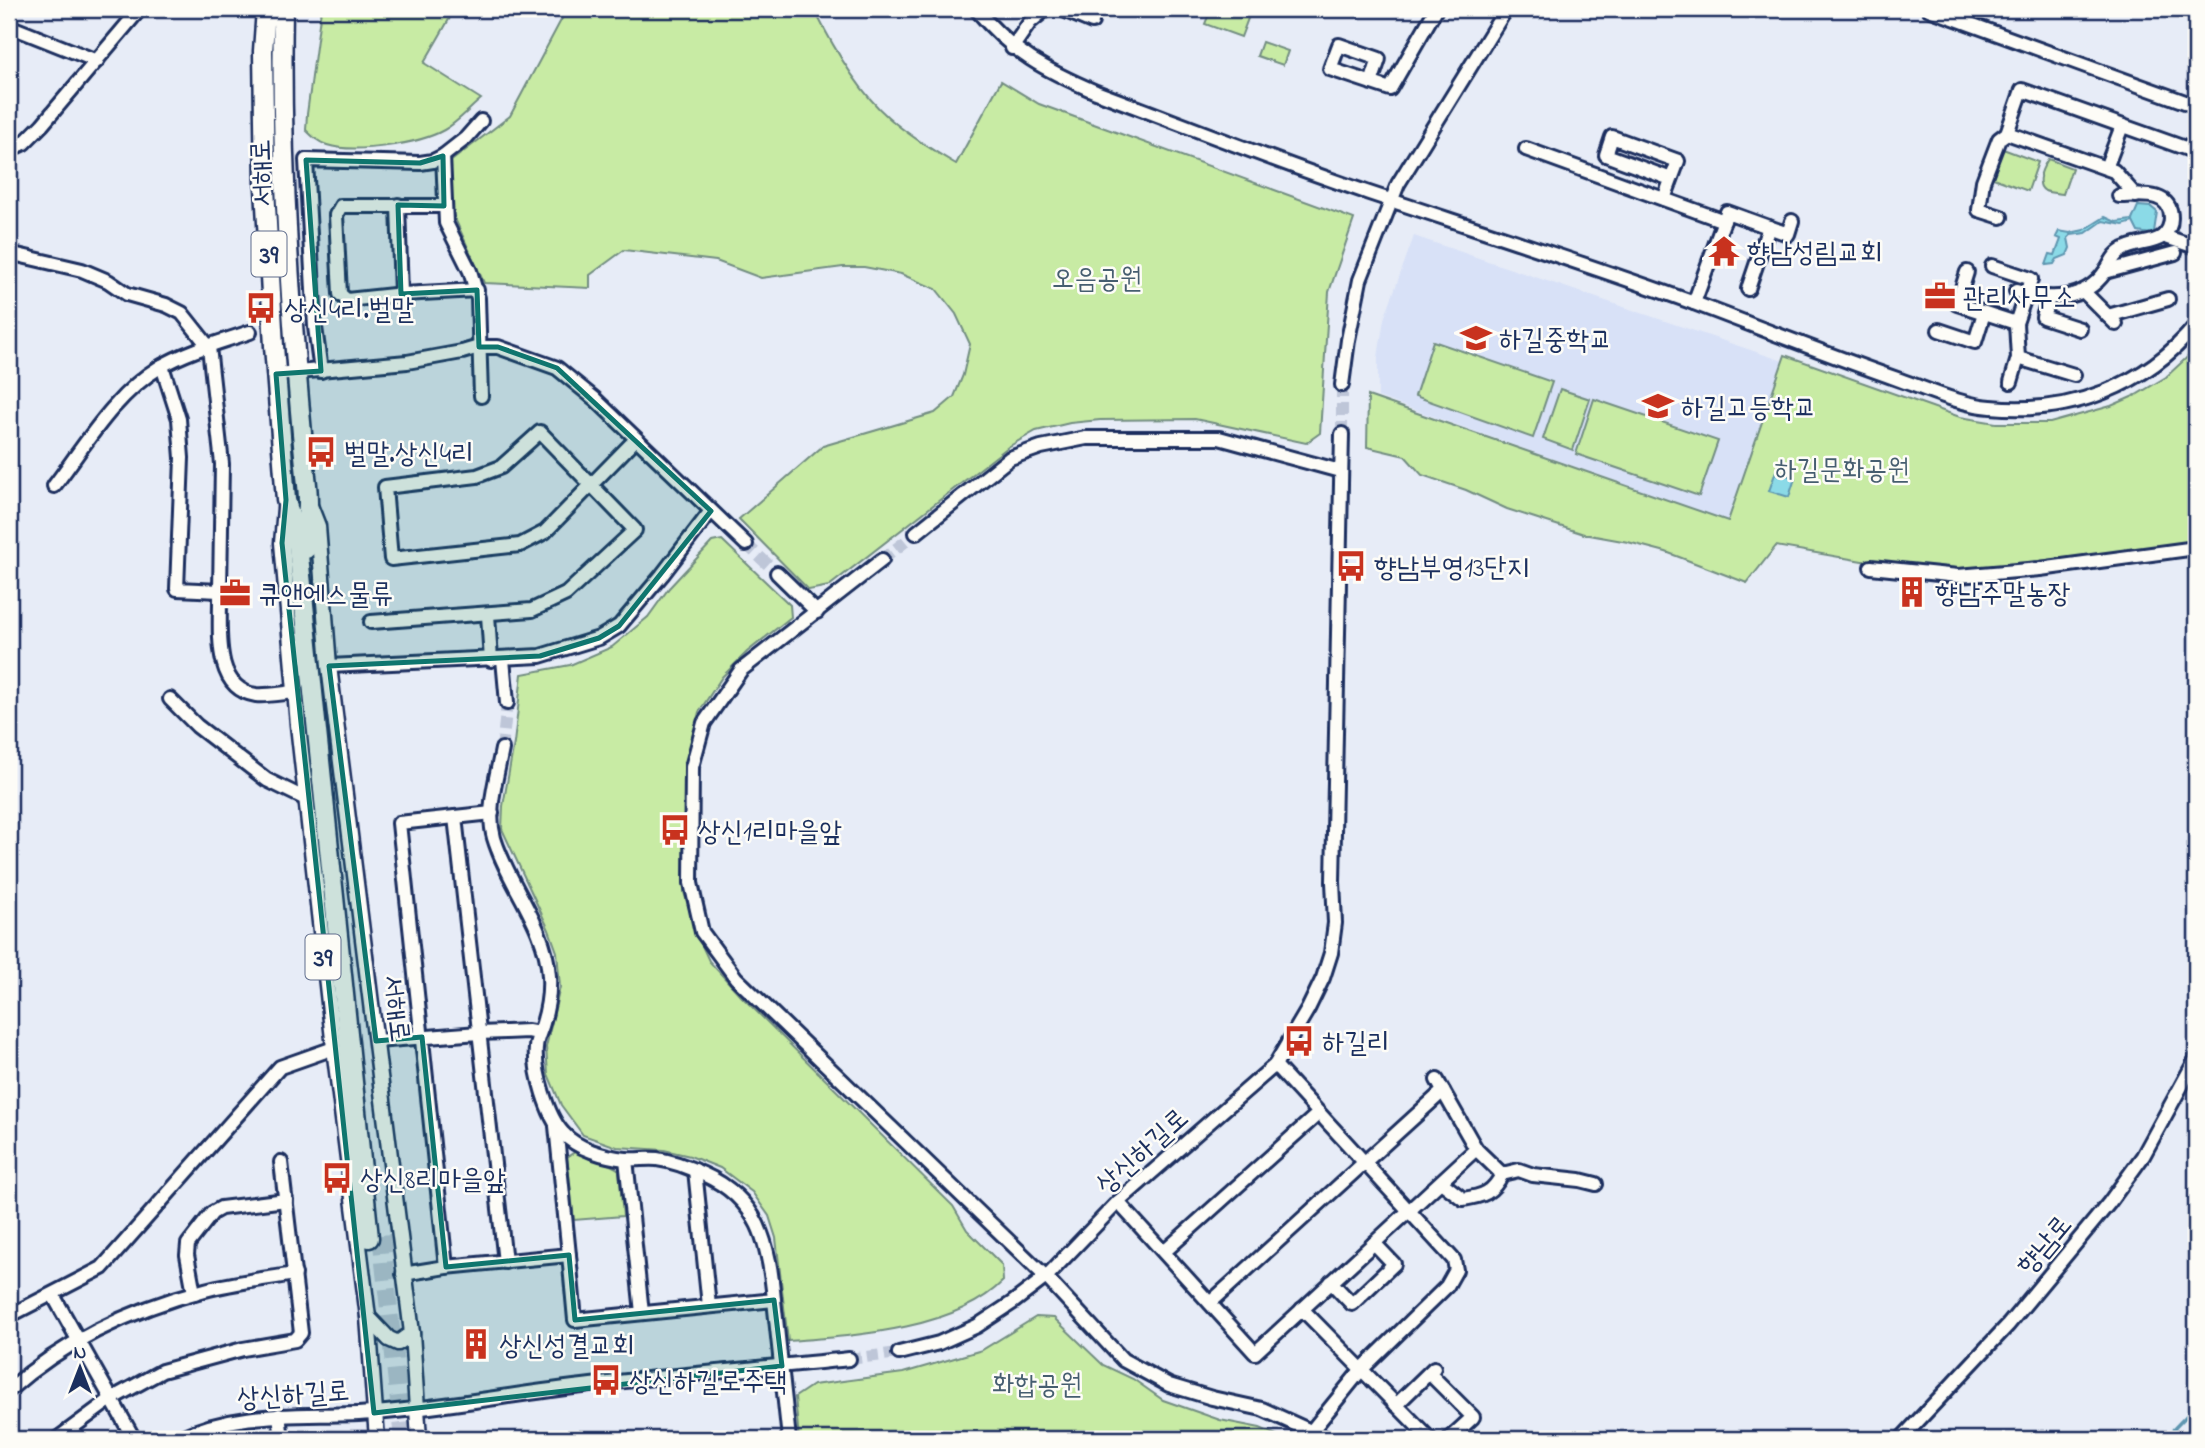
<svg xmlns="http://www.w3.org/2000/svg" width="2205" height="1448" font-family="'Indie Flower','Poor Story',sans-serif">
<rect width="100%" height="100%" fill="#e7ecf7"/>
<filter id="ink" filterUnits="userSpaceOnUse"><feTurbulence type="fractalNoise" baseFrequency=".0143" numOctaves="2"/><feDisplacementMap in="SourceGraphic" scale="14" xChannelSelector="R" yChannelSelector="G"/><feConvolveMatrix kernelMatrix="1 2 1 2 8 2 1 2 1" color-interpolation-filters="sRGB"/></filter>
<g filter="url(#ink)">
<path fill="#d8e1f7" d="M 1414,236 L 1783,361 L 1728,521 L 1378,397 L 1378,357 L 1384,319 Z"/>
<g fill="#c8eba4" stroke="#728d81" stroke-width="2">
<path d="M 321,9 L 455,9 L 424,63 L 481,99 C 469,109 457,123 444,130 C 419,144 355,154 327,145 C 318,142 313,137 306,130 L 307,114 Z"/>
<path d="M 567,9 L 814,9 C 832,45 857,90 888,117 C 908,135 932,150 956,164 L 1001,81 L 1039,104 L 1354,219 L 1329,292 L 1320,433 L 1306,443 L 1195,419 L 1100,420 L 1070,423 L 1036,431 L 1008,447 L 829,586 L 809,590 L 739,519 L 823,446 L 935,413 L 954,397 L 963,375 L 970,344 L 956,314 L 936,289 L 901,274 L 864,267 L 843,267 L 761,278 L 716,261 L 624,250 L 590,275 L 590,288 L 484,283 L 451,210 L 450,162 L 510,116 Z"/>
<path d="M 1211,9 L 1238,9 L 1250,13 L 1241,37 L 1205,24 Z"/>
<path d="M 1262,42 L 1288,51 L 1283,65 L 1257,56 Z"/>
<path d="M 2003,149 L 2038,162 L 2028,191 L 1993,178 Z"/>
<path d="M 2048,159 L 2072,168 L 2063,194 C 2057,193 2050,193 2045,191 C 2034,184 2043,167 2048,159 Z"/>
<path d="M 1433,341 L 1552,382 L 1533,438 L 1415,396 Z"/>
<path d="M 2196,349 L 2196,541 L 2177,546 L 1945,571 L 1868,562 L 1776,546 L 1747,583 L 1666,552 L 1628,542 L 1584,534 L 1507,509 L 1466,490 L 1422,475 L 1405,456 L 1367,447 L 1368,396 L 1728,521 L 1785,355 L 1960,417 L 1996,423 L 2050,423 L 2111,406 L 2136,395 L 2166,377 Z"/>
<path d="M 1560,389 L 1590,399 L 1573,450 L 1543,439 Z"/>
<path d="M 1594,399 L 1718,441 L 1699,496 L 1576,454 Z"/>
<path d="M 722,540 L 790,605 L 791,617 L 747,652 L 722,677 L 699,712 L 687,762 L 684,892 L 697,935 L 709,961 L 741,996 L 953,1206 L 967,1230 L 1002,1265 L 1003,1281 C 955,1330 853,1336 788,1341 L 776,1238 L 769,1216 L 752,1192 L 720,1168 L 690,1156 L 664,1150 L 617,1147 L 583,1135 L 561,1105 L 548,1074 L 546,1047 L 560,987 L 557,952 L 549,930 L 502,829 L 503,806 L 514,743 L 522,674 L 570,665 L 612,647 L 648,617 L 669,588 L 712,542 Z"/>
<path d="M 575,1152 C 588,1158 610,1162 619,1170 L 623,1216 L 574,1220 L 567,1157 Z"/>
<path d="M 1036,1317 L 1054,1318 L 1103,1365 L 1133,1379 L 1163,1400 L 1220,1420 L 1260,1428 L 1286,1439 L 799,1439 L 795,1397 L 813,1385 L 903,1373 L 982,1350 Z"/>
</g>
<g fill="#8bdae7" stroke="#5e96b0" stroke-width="2">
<path d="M 2138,206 L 2151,207 L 2157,212 L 2154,232 L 2151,234 L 2138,232 L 2133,222 L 2123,225 L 2103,221 L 2086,233 L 2071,235 L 2068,238 L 2070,248 L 2067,255 L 2057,259 L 2054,264 L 2046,265 L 2050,254 L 2055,255 L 2061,239 L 2056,237 L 2059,231 L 2070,233 L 2084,230 L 2105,217 L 2116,222 L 2132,220 Z"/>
<path d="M 1776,471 L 1795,478 L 1789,497 L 1769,491 Z"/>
</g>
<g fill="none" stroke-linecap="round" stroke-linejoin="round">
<path stroke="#5e96b0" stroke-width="3.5" d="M 2164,1439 L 2196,1406"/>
<g stroke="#bec6d8" stroke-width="12" stroke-dasharray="12 6" stroke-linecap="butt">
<path d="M 1342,434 L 1342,385"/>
<path d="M 746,544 L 777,573"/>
<path d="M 882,560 L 916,533"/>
<path d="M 502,749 L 507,703"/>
<path d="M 849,1359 L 899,1353"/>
</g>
<path stroke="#bec6d8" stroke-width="18" stroke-dasharray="18 9" stroke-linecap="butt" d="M 381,1235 L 403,1439"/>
<defs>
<g id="minor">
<path d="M 976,9 C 1012,53 1045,70 1096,92 C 1187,126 1277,162 1369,193 C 1477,229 1587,264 1694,303 C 1763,329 1831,356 1900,380 C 1929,390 1961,405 1991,407 C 2070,415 2146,386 2196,325"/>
<path d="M 1061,9 L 1092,22"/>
<path d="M 1929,9 L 2196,106"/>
<path d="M 9,26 L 97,61"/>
<path d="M 1012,48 L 1030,22 L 1046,9"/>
<path d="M 1371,83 L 1379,59 L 1339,45 L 1330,69 L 1390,89 L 1436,9"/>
<path d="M 2007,133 L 2114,171 L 2136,196"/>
<path d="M 1526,149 L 1724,221"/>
<path d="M 9,150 L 24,143 L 42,125 L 140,9"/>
<path d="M 443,156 L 466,138 L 481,121"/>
<path d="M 2106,168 L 2122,126"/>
<path d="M 1664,199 L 1678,161 L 1612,137 L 1606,155 L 1671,179"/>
<path d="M 398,205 L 401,294"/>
<path d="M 444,206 L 341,206 L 336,215 L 340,294 L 347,300 L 403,294 L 477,290"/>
<path d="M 2001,217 L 1979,210 L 1983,181 L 1999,139 L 2007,133 L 2022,90 L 2196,152"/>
<path d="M 2163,236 L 2196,247"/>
<path d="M 9,253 L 82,270 L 108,281 L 127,294 L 166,305 L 182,313 L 209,347 L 222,464 L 220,591 L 177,589 L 182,458 L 179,419 L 162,366"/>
<path d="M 1992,266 L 2031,279 L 2016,323 L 2018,358 L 2074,375"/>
<path d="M 1967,272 L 1957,304 L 2016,323"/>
<path d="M 2105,272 L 2175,253"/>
<path d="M 1748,289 L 1769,227"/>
<path d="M 2016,291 C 2047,301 2084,302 2105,272 C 2111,265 2112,256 2121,251 C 2133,242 2150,245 2162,237 C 2168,232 2171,225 2171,218 C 2171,189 2137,196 2119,196"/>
<path d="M 2083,291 L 2116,324"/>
<path d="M 2049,298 L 2043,317 L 2080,329"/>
<path d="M 1694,303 L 1727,212 L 1788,234 L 1792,221"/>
<path d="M 2108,316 L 2168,299"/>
<path d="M 1939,330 L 1975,342 L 1984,313"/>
<path d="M 321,371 L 315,327 L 306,160 L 420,163 L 433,161 L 443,156 L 446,223 L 470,271 L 478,298 L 481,396"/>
<path d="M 276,374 L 407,362 L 462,352 L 479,347 L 498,347 L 557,368 L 595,399 L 746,544"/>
<path d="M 2011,382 L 2018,358"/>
<path d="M 1342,385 L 1348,340 L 1360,280 L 1398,184 L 1506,9"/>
<path d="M 54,486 C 85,445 115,394 160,367 C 187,351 221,342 250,332"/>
<path d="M 916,533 L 1010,458 L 1041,447 L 1086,438 L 1219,438 L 1340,471"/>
<path d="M 882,560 L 741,670 L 704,723 L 692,767 L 691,883 L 702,932 L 736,978 L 1046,1277 L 1123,1360 L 1169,1385 L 1212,1398 L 1262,1409 L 1328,1439"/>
<path d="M 1871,567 L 1958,576 L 2040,569 L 2196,548"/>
<path d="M 777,573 L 817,612"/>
<path d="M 220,591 C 221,624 211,689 256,695 C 268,696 282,693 295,692"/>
<path d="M 488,615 L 491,660"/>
<path d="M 371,622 L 532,610 L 566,594 L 635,530 L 540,432 L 501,467 L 477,476 L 385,487 L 391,559 L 520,545 L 545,532 L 636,439"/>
<path d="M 503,659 L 507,703"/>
<path d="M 329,666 L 540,656 L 599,638 L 619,626 L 662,575 L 711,511"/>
<path d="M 170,699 L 197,726 L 267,780 L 306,799"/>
<path d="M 502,749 C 497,777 486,809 494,838 C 508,885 546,925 549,976 C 550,992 548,1007 543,1023 C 541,1031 536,1039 536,1048 C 534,1071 547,1116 563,1133 C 577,1149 605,1157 626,1159 C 636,1160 647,1158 657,1159 C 673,1161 688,1167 703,1174 C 759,1199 769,1243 774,1300 L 575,1320 L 569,1255"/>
<path d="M 492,813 L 399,823 L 446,1267 L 569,1255 L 556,1126"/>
<path d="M 455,817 L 505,1262"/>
<path d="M 376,1041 L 479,1033 L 528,1031 L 539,1033"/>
<path d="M 1275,1065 L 1454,1260 L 1456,1270 L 1447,1286 L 1361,1370 L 1305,1439"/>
<path d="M 626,1159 L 642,1313"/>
<path d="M 695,1170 L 709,1306"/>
<path d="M 1502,1174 L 1519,1170 L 1533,1175 L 1580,1180 L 1596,1184"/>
<path d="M 1441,1182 L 1463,1199 C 1483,1196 1493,1193 1502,1174 L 1476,1149"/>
<path d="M 1118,1202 L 1255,1353 L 1476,1149 L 1443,1091"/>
<path d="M 1164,1252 L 1319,1113"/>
<path d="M 403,1274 L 446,1267"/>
<path d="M 1331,1282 L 1352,1304 L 1394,1264 L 1374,1243"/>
<path d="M 194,1293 L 187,1255 L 188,1244 L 212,1213 L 221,1208 L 286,1200"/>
<path d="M 53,1295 L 134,1439"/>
<path d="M 774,1300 L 789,1439"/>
<path d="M 1210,1303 L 1443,1091 L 1437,1080"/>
<path d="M 1302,1309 L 1430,1439"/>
<path d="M 9,1316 L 102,1268 L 280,1067 L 334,1048"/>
<path d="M 899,1353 L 939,1343 L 977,1326 L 1012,1303 L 1046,1277 L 1118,1202 L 1275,1065 L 1308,1009 L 1323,978 L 1331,953 L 1335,923 L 1333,882 L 1342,434"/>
<path d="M 1429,1373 L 1473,1417 L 1449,1439"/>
<path d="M 9,1390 C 64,1341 133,1309 205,1290 C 234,1282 266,1279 295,1274"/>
<path d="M 1396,1405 L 1434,1368"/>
<path d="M 279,1415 L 282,1439"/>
<path d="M 57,1439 L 111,1399 L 162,1371 L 243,1349 L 295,1340 L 301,1333 L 281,1162"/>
<path d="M 177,1439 C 243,1408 305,1418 375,1413 C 447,1407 519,1393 591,1385 C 677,1375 763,1368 849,1359"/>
<path d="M 1901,1439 L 2008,1325 L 2109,1203 L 2143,1156 L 2196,1059"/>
</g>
<g id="major">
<path d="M 309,503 L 318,526 L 329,666 L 412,1333 L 419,1439"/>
<path d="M 285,508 L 282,543 L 298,725 L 334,1048 L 368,1317 L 377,1439"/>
<path d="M 368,1317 L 389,1339 L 398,1343 L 412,1333"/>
</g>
<g id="highway">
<path d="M 266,9 L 263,51 L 265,188 L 274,346 L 286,500 L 298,546 L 369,1238"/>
<path d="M 283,9 C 280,164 291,321 306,476 C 307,484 308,493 308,502 C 308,518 304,533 306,549"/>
</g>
</defs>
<use href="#minor" stroke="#1b2f5e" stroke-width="18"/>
<use href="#major" stroke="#1b2f5e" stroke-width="19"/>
<use href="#highway" stroke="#1b2f5e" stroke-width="23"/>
<use href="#minor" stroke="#fdfcf7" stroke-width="12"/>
<use href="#major" stroke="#fdfcf7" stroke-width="14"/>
<use href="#highway" stroke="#fdfcf7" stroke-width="18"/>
</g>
</g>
<path fill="#0f766e" fill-opacity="0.2" stroke="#0f766e" stroke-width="5" stroke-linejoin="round" d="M 443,156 L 444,206 L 398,205 L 401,294 L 477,290 L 479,347 L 498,347 L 557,368 L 711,511 L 619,626 L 599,638 L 540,656 L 329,666 L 376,1041 L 422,1037 L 446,1267 L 569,1255 L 575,1320 L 774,1300 L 782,1366 L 374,1413 L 282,543 L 286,500 L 276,374 L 321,371 L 306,160 L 420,163 Z"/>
<defs>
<symbol id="temple-bare" viewBox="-9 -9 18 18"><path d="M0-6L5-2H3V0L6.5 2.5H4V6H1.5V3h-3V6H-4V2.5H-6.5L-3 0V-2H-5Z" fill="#c8321e" stroke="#fdfcf7" stroke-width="2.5" paint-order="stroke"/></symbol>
<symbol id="office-bare" viewBox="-9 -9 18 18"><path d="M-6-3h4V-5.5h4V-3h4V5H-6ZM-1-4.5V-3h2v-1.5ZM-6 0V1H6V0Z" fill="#c8321e" stroke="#fdfcf7" stroke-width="2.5" paint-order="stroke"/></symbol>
<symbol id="bus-bare" viewBox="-9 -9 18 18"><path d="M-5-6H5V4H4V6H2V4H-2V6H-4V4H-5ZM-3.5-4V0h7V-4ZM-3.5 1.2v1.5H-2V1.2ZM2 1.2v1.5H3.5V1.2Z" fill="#c8321e" stroke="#fdfcf7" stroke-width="2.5" paint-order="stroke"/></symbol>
<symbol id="school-bare" viewBox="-9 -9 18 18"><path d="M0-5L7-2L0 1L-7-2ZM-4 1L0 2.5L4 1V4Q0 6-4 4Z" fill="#c8321e" stroke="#fdfcf7" stroke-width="2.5" paint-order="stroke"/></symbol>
<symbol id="building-bare" viewBox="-9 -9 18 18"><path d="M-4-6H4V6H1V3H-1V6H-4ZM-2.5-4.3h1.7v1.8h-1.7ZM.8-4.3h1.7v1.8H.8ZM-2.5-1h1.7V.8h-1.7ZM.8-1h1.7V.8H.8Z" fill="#c8321e" stroke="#fdfcf7" stroke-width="2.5" paint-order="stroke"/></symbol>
</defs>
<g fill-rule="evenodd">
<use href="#temple-bare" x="1702" y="229" width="44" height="44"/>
<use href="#office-bare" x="1918" y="274" width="44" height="44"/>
<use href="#bus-bare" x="239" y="286" width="44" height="44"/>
<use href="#school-bare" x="1454" y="316" width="44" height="44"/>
<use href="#school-bare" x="1636" y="384" width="44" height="44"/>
<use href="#bus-bare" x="299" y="430" width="44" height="44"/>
<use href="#bus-bare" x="1329" y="544" width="44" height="44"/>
<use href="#building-bare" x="1890" y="570" width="44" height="44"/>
<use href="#office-bare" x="213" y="571" width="44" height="44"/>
<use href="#bus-bare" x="653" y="808" width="44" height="44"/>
<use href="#bus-bare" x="1277" y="1019" width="44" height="44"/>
<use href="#bus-bare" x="315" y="1156" width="44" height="44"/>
<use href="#building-bare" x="454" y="1322" width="44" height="44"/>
<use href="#bus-bare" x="584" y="1358" width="44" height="44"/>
</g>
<g text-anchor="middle" stroke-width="5" stroke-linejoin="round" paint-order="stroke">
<g fill="#fdfcf7" stroke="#5f6c8c" stroke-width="2">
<rect x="251.5" y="231.5" width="35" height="45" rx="5"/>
<rect x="305.5" y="934.5" width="35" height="45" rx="5"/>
</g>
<g font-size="26" font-weight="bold" fill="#1b2f5e">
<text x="269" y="263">39</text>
<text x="323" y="966">39</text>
</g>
<g font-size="28" fill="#1b2f5e" stroke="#fdfcf7">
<text transform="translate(260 173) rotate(-92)" y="10">서해로</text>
<text transform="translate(398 1008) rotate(83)" y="10">서해로</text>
<text transform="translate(1141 1150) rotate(-42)" y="10">상신하길로</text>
<text transform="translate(2043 1244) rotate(-50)" y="10">향남로</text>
<text transform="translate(293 1393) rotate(-4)" y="10">상신하길로</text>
</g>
<g font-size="28" fill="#1b2f5e" stroke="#fdfcf7" text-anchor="start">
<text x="1747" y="261">향남성림교회</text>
<text x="1963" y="306">관리사무소</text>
<text x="284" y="318">상신4리.벌말</text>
<text x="1499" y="348">하길중학교</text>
<text x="1681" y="416">하길고등학교</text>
<text x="344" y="462">벌말.상신4리</text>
<text x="1374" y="576">향남부영13단지</text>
<text x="1935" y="602">향남주말농장</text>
<text x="258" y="603">큐앤에스물류</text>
<text x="698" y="840">상신1리마을앞</text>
<text x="1322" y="1051">하길리</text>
<text x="360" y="1188">상신8리마을앞</text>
<text x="499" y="1354">상신성결교회</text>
<text x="629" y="1390">상신하길로주택</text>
</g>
<g font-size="28" fill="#465e70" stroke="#fdfcf7">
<text x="1097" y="287">오음공원</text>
<text x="1842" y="478">하길문화공원</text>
<text x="1037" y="1393">화합공원</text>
</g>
</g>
<rect width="2205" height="1448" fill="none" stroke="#fdfcf7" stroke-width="35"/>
<rect x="18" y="18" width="2170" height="1413" fill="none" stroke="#1b2f5e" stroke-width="2.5" filter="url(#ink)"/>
<g transform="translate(80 1368)" stroke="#fdfcf7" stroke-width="5" paint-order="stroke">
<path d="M0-5L12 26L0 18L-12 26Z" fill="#1b2f5e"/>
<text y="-10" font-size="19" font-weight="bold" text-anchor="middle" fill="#1b2f5e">N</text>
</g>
</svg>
